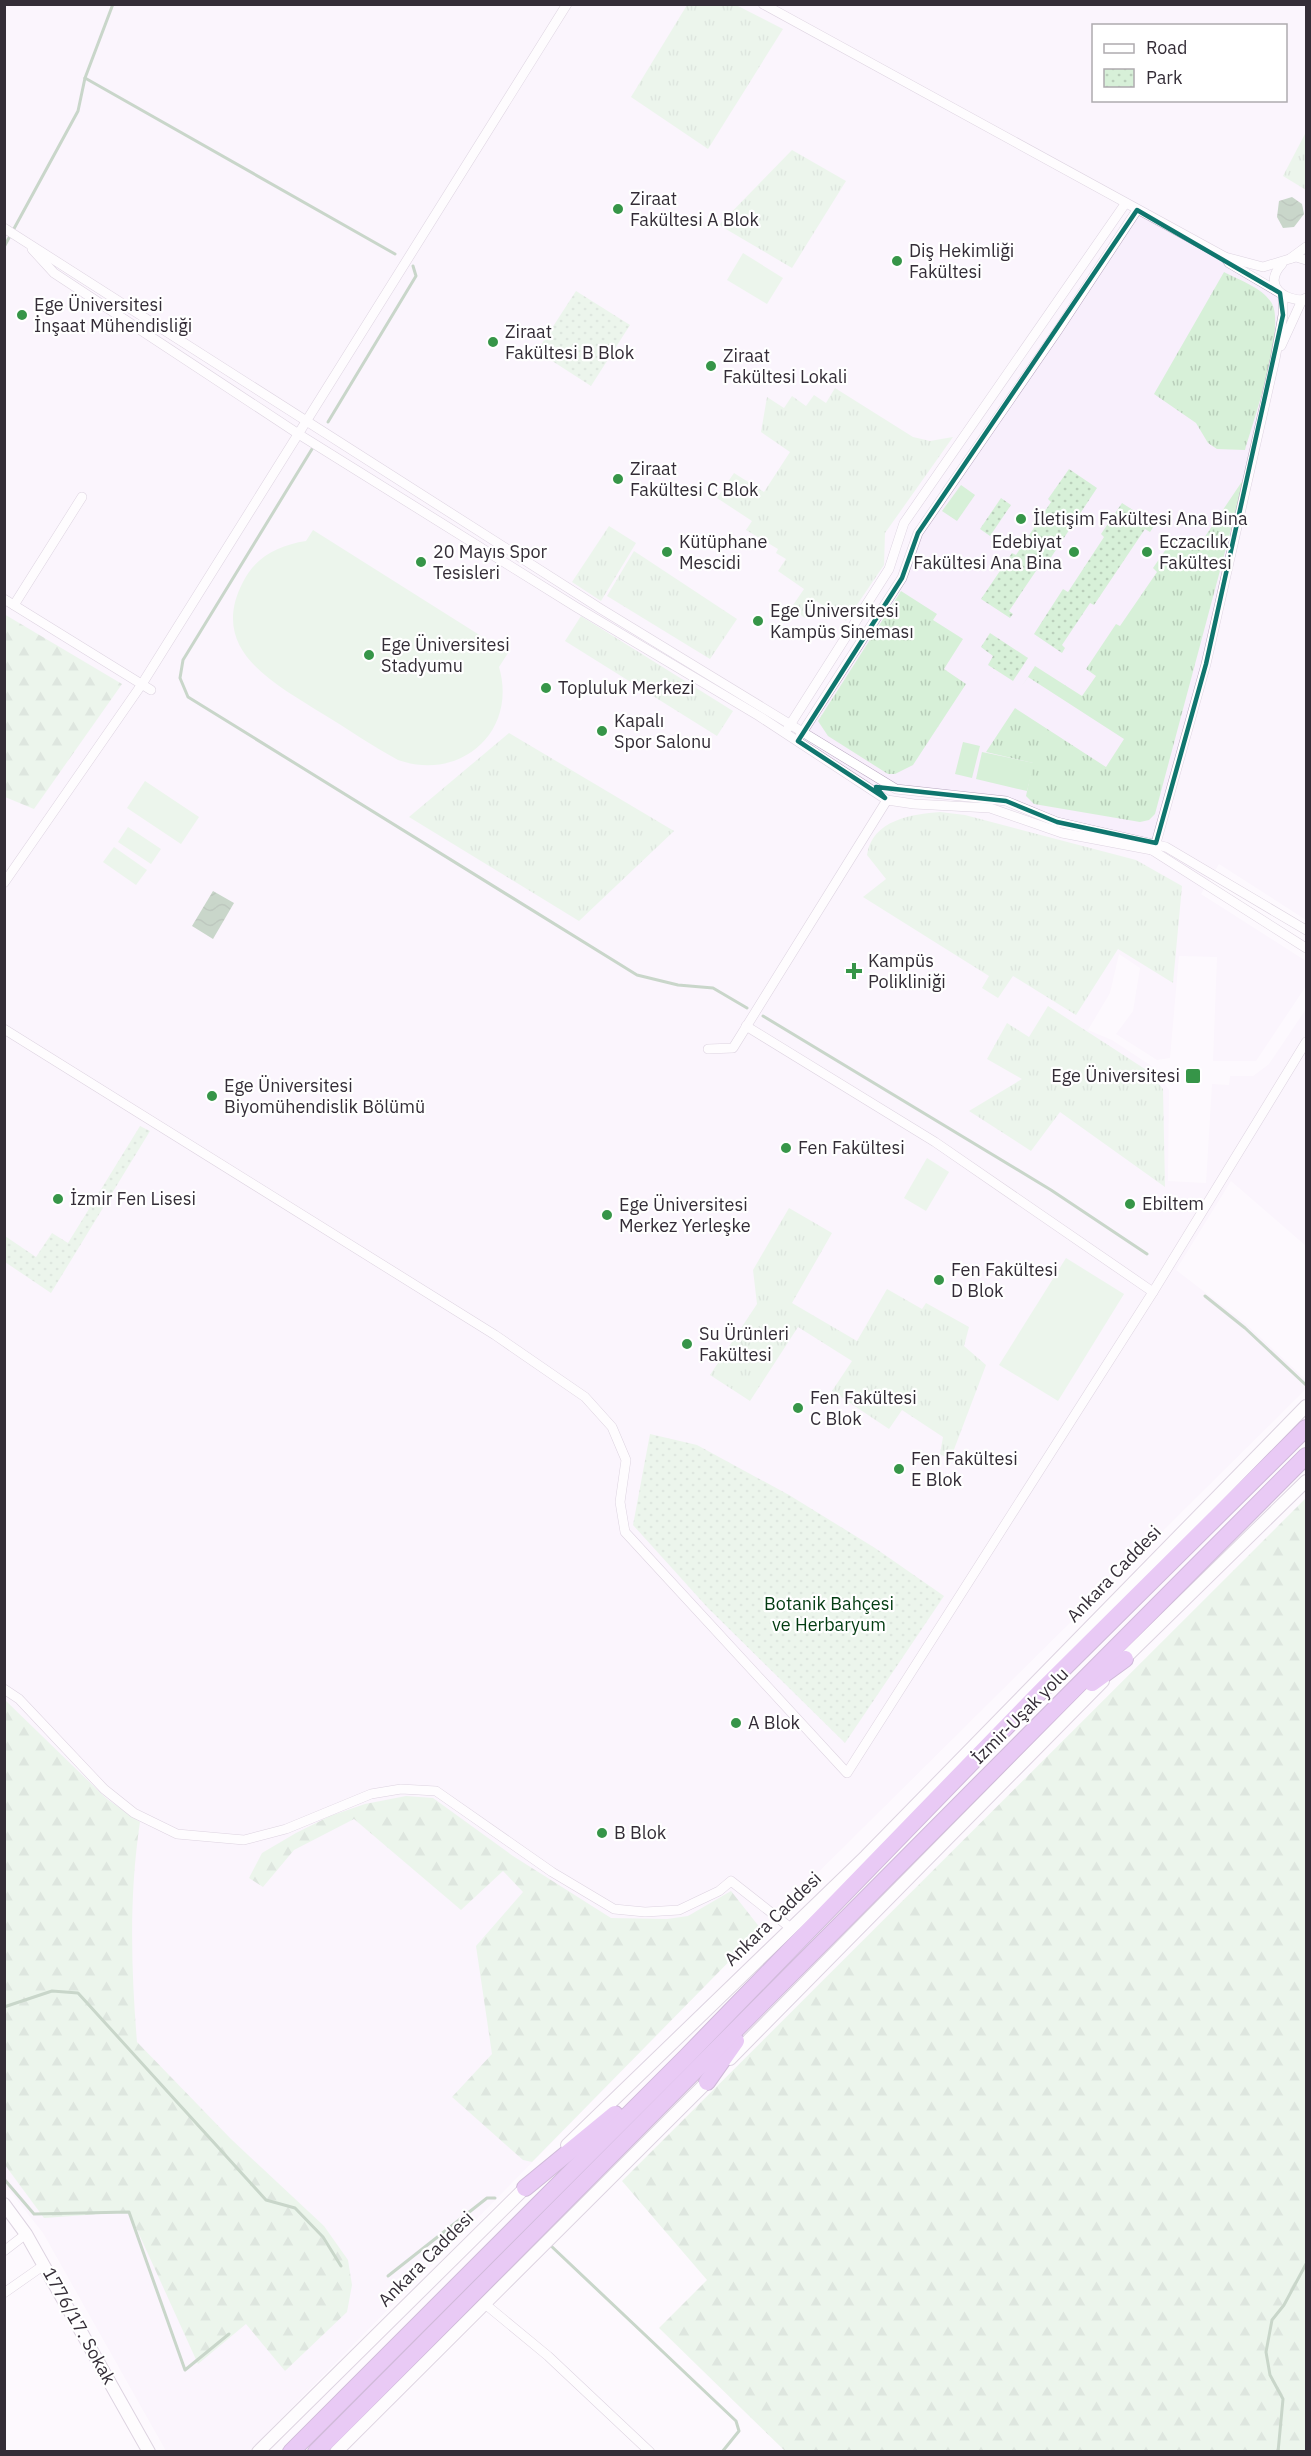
<svg xmlns="http://www.w3.org/2000/svg" width="1311" height="2456" font-family="'IBM Plex Sans',sans-serif">
<defs>
<pattern id="grass-tufts" width="24" height="20" patternUnits="userSpaceOnUse" patternTransform="scale(1.5)"><rect width="24" height="20" fill="#d7f0d8"/><path d="M3 7l-1-3M5 7V3M7 7l1-3M15 17l-1-3M17 17v-4M19 17l1-3" fill="none" stroke="#b9ceba"/></pattern>
<pattern id="forest-firs" width="22" height="20" patternUnits="userSpaceOnUse" patternTransform="scale(1.5)"><rect width="22" height="20" fill="#d7f0d8"/><path d="M5 1l3.5 6h-7zM16 11l3.5 6h-7z" fill="#b9ceba"/></pattern>
<pattern id="park-dots" width="8" height="8" patternUnits="userSpaceOnUse" patternTransform="scale(1.5)"><rect width="8" height="8" fill="#d7f0d8"/><path d="M2 2h.1M6 6h.1" fill="none" stroke="#b9ceba" stroke-width="1.8" stroke-linecap="round"/></pattern>
<pattern id="water-waves" width="16" height="10" patternUnits="userSpaceOnUse" patternTransform="scale(1.5)"><rect width="16" height="10" fill="#89ac8c"/><path d="M0 5q4-4 8 0t8 0" fill="none" stroke="#718c73"/></pattern>
</defs>
<rect width="100%" height="100%" fill="#fdf9fe"/>
<path fill="#f8effc" fill-rule="evenodd" d="M 5,5 L 1306,5 L 1306,920 L 1219,864 L 1201,894 L 1306,961 L 1306,986 L 1256,1061 L 1213,1061 L 1217,957 L 1179,956 L 1170,1058 L 1157,1060 L 1116,1034 L 1133,1011 L 1140,968 L 1119,954 L 1110,993 L 1088,1030 L 1112,1040 L 1153,1067 L 1169,1090 L 1168,1181 L 1206,1183 L 1212,1084 L 1229,1085 L 1230,1076 L 1253,1076 L 1269,1064 L 1306,1009 L 1306,1246 L 1231,1181 L 1176,1270 L 1245,1323 L 1306,1380 L 1306,1389 L 761,1929 L 249,2451 L 166,2451 L 43,2233 L 5,2185 ZM 1094,26 L 1286,26 L 1286,100 L 1094,100 Z"/>
<g fill="url(#grass-tufts)">
<path d="M 687,5 L 736,5 L 783,29 L 708,149 L 631,97 Z"/>
<path d="M 1306,132 L 1306,190 L 1283,176 Z"/>
<path d="M 792,150 L 846,181 L 792,268 L 719,225 Z"/>
<path d="M 1224,272 C 1239,280 1261,287 1271,302 C 1287,325 1253,422 1245,450 L 1217,449 L 1208,443 L 1196,423 L 1154,394 Z"/>
<path d="M 835,388 L 913,437 L 930,441 L 953,437 L 885,533 L 884,565 L 846,621 L 816,601 L 805,618 L 791,608 L 804,589 L 778,571 L 786,559 L 776,553 L 778,549 L 746,530 L 752,521 L 717,498 L 734,473 L 764,492 L 790,452 L 761,432 L 767,397 L 784,408 L 792,396 L 806,406 L 814,395 L 826,403 Z"/>
<path d="M 1245,477 L 1155,814 L 1149,820 L 1140,822 L 1034,804 L 1026,796 L 1033,763 L 986,752 L 1015,708 L 1106,767 L 1124,739 L 1028,677 L 1022,686 L 1035,666 L 1082,696 L 1096,676 L 1086,669 L 1116,624 L 1120,626 L 1157,572 L 1153,568 L 1175,536 L 1196,550 Z"/>
<path d="M 609,526 L 636,543 L 601,601 L 572,582 Z"/>
<path d="M 634,551 L 737,619 L 710,659 L 607,596 Z"/>
<path d="M 901,591 L 937,614 L 933,620 L 963,639 L 944,669 L 966,684 L 913,765 L 895,774 L 888,774 L 828,736 L 818,721 Z"/>
<path d="M 581,616 L 733,711 L 717,736 L 565,641 Z"/>
<path d="M 509,733 L 674,831 L 579,921 L 409,817 Z"/>
<path d="M 940,812 L 965,815 L 1136,860 L 1182,886 L 1173,983 L 1118,949 L 1076,1015 L 1013,976 L 998,998 L 982,988 L 989,976 L 863,897 L 886,879 L 867,855 C 872,820 912,814 940,812 Z"/>
<path d="M 1048,1006 L 1148,1071 L 1163,1089 L 1165,1187 L 1060,1112 L 1031,1151 L 969,1111 L 1022,1079 L 987,1059 L 1007,1023 L 1029,1037 Z"/>
<path d="M 789,1208 L 832,1233 L 792,1303 L 857,1341 L 887,1289 L 922,1309 L 926,1303 L 969,1327 L 964,1346 L 986,1365 L 950,1460 L 940,1454 L 943,1437 L 902,1410 L 889,1429 L 832,1391 L 852,1361 L 798,1327 L 750,1401 L 710,1375 L 757,1304 L 753,1270 Z"/>
</g>
<g fill="url(#forest-firs)">
<path d="M 4,614 L 122,684 L 34,809 L 5,797 Z"/>
<path d="M 1306,1498 L 1306,2451 L 785,2451 L 659,2328 L 707,2280 L 622,2181 Z"/>
<path d="M 5,1700 L 107,1799 L 140,1822 C 129,1895 131,1969 137,2042 L 231,2139 L 324,2226 L 348,2260 L 352,2285 L 347,2312 L 285,2371 L 246,2324 L 198,2364 L 129,2212 L 44,2218 L 5,2165 Z"/>
<path d="M 406,1796 L 433,1798 L 513,1856 L 611,1918 L 667,1919 L 688,1916 L 731,1891 L 761,1929 L 532,2162 L 523,2160 L 452,2097 L 492,2054 L 476,1946 L 523,1892 L 503,1871 L 461,1910 L 354,1819 L 294,1850 L 263,1887 L 249,1878 L 262,1853 L 296,1833 L 330,1816 L 365,1804 Z"/>
</g>
<g fill="url(#park-dots)">
<path d="M 576,291 L 630,325 L 591,386 L 543,355 L 541,345 Z"/>
<path d="M 1069,469 L 1097,488 L 1042,571 L 1038,568 L 1009,611 L 1013,614 L 1010,618 L 981,599 L 1012,553 L 1016,555 L 1051,502 L 1048,499 Z"/>
<path d="M 1001,498 L 1011,505 L 990,536 L 980,529 Z"/>
<path d="M 1122,503 L 1147,519 L 1152,513 L 1160,517 L 1150,532 L 1145,529 L 1094,605 L 1090,603 L 1062,645 L 1065,648 L 1062,653 L 1034,634 L 1063,589 L 1068,592 L 1104,537 L 1101,534 Z"/>
<path d="M 990,633 L 1028,658 L 1013,681 L 988,665 L 993,656 L 981,647 Z"/>
<path d="M 140,1126 L 150,1131 L 51,1293 L 5,1262 L 5,1236 L 36,1257 L 52,1233 L 68,1243 Z"/>
<path d="M 650,1434 L 697,1445 L 789,1495 L 875,1548 L 944,1596 L 845,1743 L 708,1608 L 633,1525 Z"/>
</g>
<g fill="#d7f0d8">
<path d="M 743,253 L 783,278 L 767,304 L 727,280 Z"/>
<path d="M 961,485 L 975,495 L 957,521 L 942,511 Z"/>
<path d="M 313,530 L 508,653 L 499,667 C 518,732 460,782 398,760 C 372,746 348,729 323,714 C 276,684 207,651 243,582 C 255,557 279,545 306,541 Z"/>
<path d="M 963,742 L 980,746 L 972,778 L 955,774 Z"/>
<path d="M 982,752 L 1034,763 L 1027,791 L 976,779 Z"/>
<path d="M 145,781 L 199,817 L 181,844 L 127,808 Z"/>
<path d="M 128,827 L 161,849 L 151,864 L 118,842 Z"/>
<path d="M 114,847 L 147,870 L 136,885 L 103,862 Z"/>
<path d="M 927,1158 L 949,1172 L 926,1211 L 904,1198 Z"/>
<path d="M 1066,1258 L 1124,1294 L 1058,1401 L 999,1365 Z"/>
</g>
<g fill="url(#water-waves)">
<path d="M 1292,197 L 1302,204 L 1304,214 L 1294,227 L 1283,228 L 1277,217 L 1279,201 Z"/>
<path d="M 213,891 L 234,903 L 213,939 L 192,926 Z"/>
</g>
<g fill="none" stroke-linecap="round" stroke-linejoin="round">
<g stroke="#89ac8c" stroke-width="3">
<path d="M 85,78 L 395,254"/>
<path d="M 4,247 L 78,111 L 85,78 L 113,4"/>
<path d="M 328,422 L 416,276 L 413,266"/>
<path d="M 312,449 L 183,660 L 180,678 L 188,697 L 637,975 L 678,985 L 713,988 L 747,1008"/>
<path d="M 763,1016 L 1051,1190 L 1147,1254"/>
<path d="M 1205,1296 L 1245,1328 L 1306,1385"/>
<path d="M 4,2007 L 52,1991 L 78,1993 L 266,2200 L 295,2208 L 323,2237 L 341,2266"/>
<path d="M 4,2179 L 34,2214 L 129,2212 L 185,2370 L 229,2334"/>
<path d="M 549,2244 L 736,2421 L 739,2431 L 722,2452"/>
<path d="M 388,2276 L 487,2198 L 495,2198"/>
<path d="M 1278,2452 L 1283,2399 L 1270,2375 L 1266,2352 L 1272,2320 L 1284,2305 L 1306,2264"/>
</g>
<defs>
<g id="street">
<path d="M 763,4 L 1225,257 L 1229,263 L 1280,293"/>
<path d="M 4,228 L 601,609 L 896,789 L 1006,801 L 1057,822 L 1166,847 L 1306,930"/>
<path d="M 32,249 L 54,273 L 300,435 L 576,607 L 759,716 L 887,800 L 914,804 L 990,808 L 1062,833 L 1152,850"/>
<path d="M 1225,257 L 1263,267 L 1296,257 L 1306,260"/>
<path d="M 1291,258 L 1306,247"/>
<path d="M 1282,264 C 1262,286 1284,301 1306,300"/>
<path d="M 1281,346 L 1302,300 L 1306,298"/>
<path d="M 4,599 L 151,690"/>
<path d="M 14,605 L 82,497"/>
<path d="M 788,728 L 889,569 L 904,523 L 1125,204"/>
<path d="M 800,736 L 902,578 L 918,533 L 1058,330 L 1137,210"/>
<path d="M 1158,847 L 1156,843 L 1206,664 L 1275,359 L 1283,315 L 1283,296"/>
<path d="M 1152,850 L 1306,948"/>
<path d="M 4,883 L 142,684 L 567,4"/>
<path d="M 746,1026 L 935,1142 L 1153,1292"/>
<path d="M 4,1029 L 495,1335 L 585,1397 L 612,1427 L 626,1460 L 620,1502 L 625,1532 L 847,1773 L 1153,1292 L 1306,1042"/>
<path d="M 708,1049 L 733,1048 L 887,800"/>
<path d="M 4,1689 L 19,1699 L 104,1789 L 134,1813 L 177,1834 L 244,1840 L 286,1829 L 371,1794 L 401,1789 L 436,1791 L 552,1872 L 614,1909 L 645,1912 L 679,1910 L 719,1891 L 731,1881 L 792,1929"/>
<path d="M 4,2251 L 26,2234"/>
<path d="M 4,2293 L 44,2265"/>
<path d="M 485,2304 L 548,2356 L 650,2452"/>
</g>
<g id="secondary">
<path d="M 1119,1664 L 1306,1481"/>
<path d="M 730,2059 L 1103,1681"/>
<path d="M 567,2145 L 866,1856 L 1306,1406"/>
<path d="M 4,2204 L 26,2234 L 149,2452"/>
<path d="M 258,2452 L 530,2183"/>
<path d="M 336,2452 L 711,2078"/>
</g>
<g id="highway">
<path d="M 1092,1683 L 1125,1659"/>
<path d="M 707,2082 L 736,2041"/>
<path d="M 525,2188 L 615,2114"/>
<path d="M 291,2452 L 686,2057 L 1042,1690 L 1306,1428"/>
<path d="M 316,2452 L 1306,1456"/>
</g>
</defs>
<use href="#street" stroke="#b7a6bf" stroke-width="10"/>
<use href="#secondary" stroke="#b7a6bf" stroke-width="14"/>
<use href="#highway" stroke="#996dad" stroke-width="18"/>
<use href="#street" stroke="#fff" stroke-width="9"/>
<use href="#secondary" stroke="#fff" stroke-width="12"/>
<use href="#highway" stroke="#d090ec" stroke-width="16"/>
</g>
<path d="M0 0H1311V2456H0ZM 1137,210 L 1280,293 L 1283,315 L 1206,664 L 1156,843 L 1057,822 L 1006,801 L 876,787 L 885,798 L 798,741 L 902,578 L 918,533 Z" fill="#fdf9fe" fill-opacity=".55" fill-rule="evenodd"/>
<path fill="none" stroke="#0f766e" stroke-width="4.5" stroke-linejoin="round" d="M 1137,210 L 1280,293 L 1283,315 L 1206,664 L 1156,843 L 1057,822 L 1006,801 L 876,787 L 885,798 L 798,741 L 902,578 L 918,533 Z"/>
<g fill="#369548" stroke="#fff" stroke-width="2">
<circle cx="618" cy="209" r="6"/>
<circle cx="897" cy="261" r="6"/>
<circle cx="22" cy="315" r="6"/>
<circle cx="493" cy="342" r="6"/>
<circle cx="711" cy="366" r="6"/>
<circle cx="618" cy="479" r="6"/>
<circle cx="1021" cy="519" r="6"/>
<circle cx="667" cy="552" r="6"/>
<circle cx="1074" cy="552" r="6"/>
<circle cx="1147" cy="552" r="6"/>
<circle cx="421" cy="562" r="6"/>
<circle cx="758" cy="621" r="6"/>
<circle cx="369" cy="655" r="6"/>
<circle cx="546" cy="688" r="6"/>
<circle cx="602" cy="731" r="6"/>
<path d="M851 962h6v6h6v6h-6v6h-6v-6h-6v-6h6z"/>
<rect x="1185" y="1068" width="16" height="16" rx="3"/>
<circle cx="212" cy="1096" r="6"/>
<circle cx="786" cy="1148" r="6"/>
<circle cx="58" cy="1199" r="6"/>
<circle cx="1130" cy="1204" r="6"/>
<circle cx="607" cy="1215" r="6"/>
<circle cx="939" cy="1280" r="6"/>
<circle cx="687" cy="1344" r="6"/>
<circle cx="798" cy="1408" r="6"/>
<circle cx="899" cy="1469" r="6"/>
<circle cx="736" cy="1723" r="6"/>
<circle cx="602" cy="1833" r="6"/>
</g>
<g text-anchor="middle" stroke-width="4.5" stroke-linejoin="round" paint-order="stroke">
<g font-size="18" fill="#342d37" stroke="#fff" text-anchor="start">
<text x="630" y="205">Ziraat<tspan x="630" dy="21">Fakültesi A Blok</tspan></text>
<text x="909" y="257">Diş Hekimliği<tspan x="909" dy="21">Fakültesi</tspan></text>
<text x="34" y="311">Ege Üniversitesi<tspan x="34" dy="21">İnşaat Mühendisliği</tspan></text>
<text x="505" y="338">Ziraat<tspan x="505" dy="21">Fakültesi B Blok</tspan></text>
<text x="723" y="362">Ziraat<tspan x="723" dy="21">Fakültesi Lokali</tspan></text>
<text x="630" y="475">Ziraat<tspan x="630" dy="21">Fakültesi C Blok</tspan></text>
<text x="1033" y="525">İletişim Fakültesi Ana Bina</text>
<text x="679" y="548">Kütüphane<tspan x="679" dy="21">Mescidi</tspan></text>
<text x="1062" y="548" text-anchor="end">Edebiyat<tspan x="1062" dy="21">Fakültesi Ana Bina</tspan></text>
<text x="1159" y="548">Eczacılık<tspan x="1159" dy="21">Fakültesi</tspan></text>
<text x="433" y="558">20 Mayıs Spor<tspan x="433" dy="21">Tesisleri</tspan></text>
<text x="770" y="617">Ege Üniversitesi<tspan x="770" dy="21">Kampüs Sineması</tspan></text>
<text x="381" y="651">Ege Üniversitesi<tspan x="381" dy="21">Stadyumu</tspan></text>
<text x="558" y="694">Topluluk Merkezi</text>
<text x="614" y="727">Kapalı<tspan x="614" dy="21">Spor Salonu</tspan></text>
<text x="868" y="967">Kampüs<tspan x="868" dy="21">Polikliniği</tspan></text>
<text x="1180" y="1082" text-anchor="end">Ege Üniversitesi</text>
<text x="224" y="1092">Ege Üniversitesi<tspan x="224" dy="21">Biyomühendislik Bölümü</tspan></text>
<text x="798" y="1154">Fen Fakültesi</text>
<text x="70" y="1205">İzmir Fen Lisesi</text>
<text x="1142" y="1210">Ebiltem</text>
<text x="619" y="1211">Ege Üniversitesi<tspan x="619" dy="21">Merkez Yerleşke</tspan></text>
<text x="951" y="1276">Fen Fakültesi<tspan x="951" dy="21">D Blok</tspan></text>
<text x="699" y="1340">Su Ürünleri<tspan x="699" dy="21">Fakültesi</tspan></text>
<text x="810" y="1404">Fen Fakültesi<tspan x="810" dy="21">C Blok</tspan></text>
<text x="911" y="1465">Fen Fakültesi<tspan x="911" dy="21">E Blok</tspan></text>
<text x="748" y="1729">A Blok</text>
<text x="614" y="1839">B Blok</text>
</g>
<g font-size="18" fill="#342d37" stroke="#fff">
<text transform="translate(1114 1574) rotate(-46)" y="6">Ankara Caddesi</text>
<text transform="translate(1020 1716) rotate(-45)" y="6">İzmir-Uşak yolu</text>
<text transform="translate(773 1919) rotate(-44)" y="6">Ankara Caddesi</text>
<text transform="translate(426 2259) rotate(-45)" y="6">Ankara Caddesi</text>
<text transform="translate(79 2326) rotate(61)" y="6">1776/17. Sokak</text>
</g>
<g font-size="18" fill="#023b11" stroke="#fff">
<text x="829" y="1610">Botanik Bahçesi<tspan x="829" dy="21">ve Herbaryum</tspan></text>
</g>
</g>
<rect width="1311" height="2456" fill="none" stroke="#342d37" stroke-width="12"/>
<rect x="1092" y="24" width="195" height="78" fill="#ffffff" stroke="#aeabaf" stroke-width="1.5"/>
<rect x="1104" y="44" width="30" height="9" fill="#ffffff" stroke="#aeabaf" stroke-width="1.5"/>
<text x="1146" y="54" font-size="18" fill="#342d37">Road</text>
<rect x="1104" y="69" width="30" height="18" fill="url(#park-dots)" stroke="#aeabaf" stroke-width="1.5"/>
<text x="1146" y="84" font-size="18" fill="#342d37">Park</text>
</svg>
